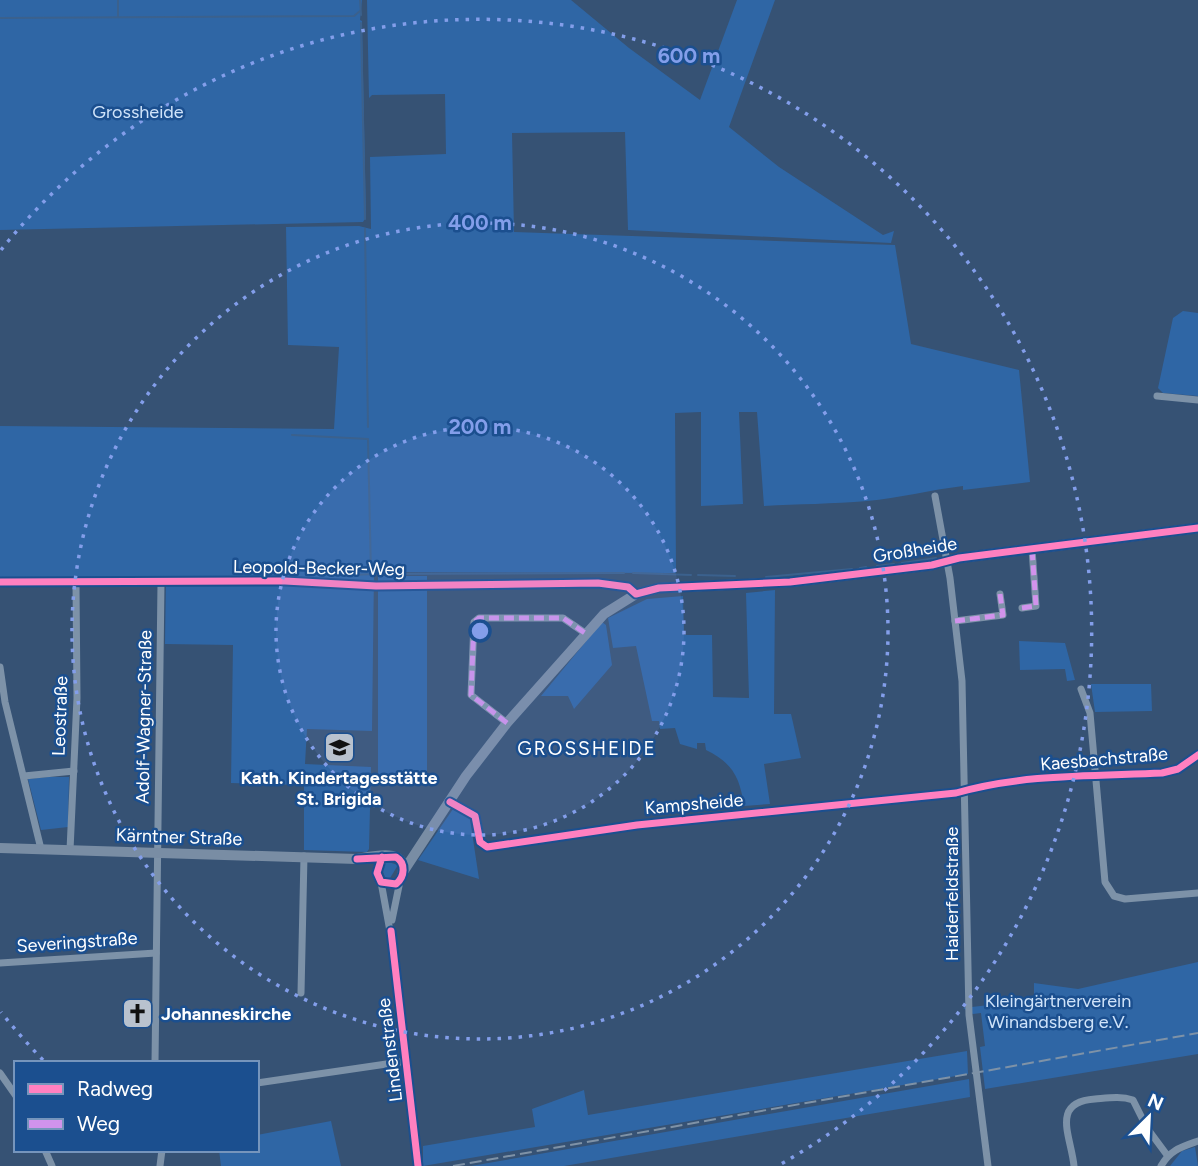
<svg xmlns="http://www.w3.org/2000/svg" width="1198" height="1166" font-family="Figtree,sans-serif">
<rect width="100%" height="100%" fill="#365274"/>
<g fill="#2f66a5">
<path d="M 0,0 L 362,0 L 360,20 L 362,21 L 366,217 L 363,222 L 0,230 Z"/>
<path d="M 367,0 L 571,0 L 629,48 L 700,100 L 737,0 L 775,0 L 729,127 L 779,167 L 883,235 L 894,231 L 891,243 L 628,230 L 625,132 L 512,133 L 514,232 L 895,245 L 911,344 L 1019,370 L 1030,482 L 963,490 L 963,486 C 930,490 899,498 867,501 C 833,504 798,504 764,506 L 757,412 L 739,412 L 743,504 L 701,506 L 701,412 L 675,413 L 676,573 L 374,572 L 372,731 L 307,729 L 305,764 L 371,767 L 369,849 L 367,852 L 304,850 L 304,785 L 231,783 L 233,645 L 165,644 L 166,578 L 0,578 L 0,426 L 334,429 L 339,347 L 288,345 L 286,227 L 359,226 L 371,229 L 370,157 L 446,154 L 445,94 L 372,95 L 369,98 Z"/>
<path d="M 1183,311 L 1198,313 L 1198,396 L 1163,393 L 1158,388 L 1173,318 Z"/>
<path d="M 378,576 L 427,576 L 427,771 L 378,777 Z"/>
<path d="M 775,590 L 774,714 L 791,714 L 801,758 L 764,764 L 770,804 L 744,806 C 740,778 733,763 706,750 L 705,743 L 697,743 L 697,749 L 680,744 L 675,728 L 660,729 L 659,721 L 652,721 L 636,646 L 613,648 L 608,618 L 647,599 L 683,596 L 684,635 L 712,635 L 713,697 L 749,698 L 746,593 Z"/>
<path d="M 602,622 L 606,625 L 612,665 L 574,709 L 568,696 L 541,696 Z"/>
<path d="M 1019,641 L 1065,643 L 1075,680 L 1067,681 L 1065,669 L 1020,670 Z"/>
<path d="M 1091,684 L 1151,684 L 1152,711 L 1095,712 Z"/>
<path d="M 48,777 L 69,777 L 68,827 L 41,830 L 28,779 Z"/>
<path d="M 453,809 L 470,819 L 479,879 L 418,860 Z"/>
<path d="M 385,861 L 398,865 L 387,883 L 381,866 Z"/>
<path d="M 1198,962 L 1198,1054 L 985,1089 L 980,1047 L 985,1046 L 981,1013 L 973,1014 L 963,1008 L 1034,1000 L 1034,983 L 1078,989 Z"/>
<path d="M 967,1051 L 968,1074 L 423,1166 L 423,1146 L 535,1127 L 532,1109 L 584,1090 L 588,1115 Z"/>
<path d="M 969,1079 L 970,1097 L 564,1166 L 471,1166 Z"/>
<path d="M 331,1121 L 341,1166 L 221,1166 L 219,1150 L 257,1150 L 257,1135 Z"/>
<path d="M 1195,1147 L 1198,1166 L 1170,1166 L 1182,1151 Z"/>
</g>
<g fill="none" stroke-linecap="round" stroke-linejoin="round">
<g stroke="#3b618d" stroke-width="2">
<path d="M 118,0 L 118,16"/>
<path d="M 360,0 L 361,15"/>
<path d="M 0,18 L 354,16 L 360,11"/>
<path d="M 361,23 L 365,219"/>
<path d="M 365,229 L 368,427"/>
<path d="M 292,435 L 368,439 L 371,574 L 355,575"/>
<path d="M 902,563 L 936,558"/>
<path d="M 877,566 L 894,564"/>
<path d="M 860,568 L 866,567"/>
<path d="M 633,573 L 691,575"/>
<path d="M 379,574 L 624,573"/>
<path d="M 698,575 L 735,576"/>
<path d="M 766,577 L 852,569"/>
</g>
<g stroke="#7d92a8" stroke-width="7">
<path d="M 1157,396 L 1198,400"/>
<path d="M 935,496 L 950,578 L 962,681 L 969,1015 L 988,1166"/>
<path d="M 0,582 L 285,581 L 376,586 L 598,583 L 628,587 L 636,594"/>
<path d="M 1022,608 L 1036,606 L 1032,549"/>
<path d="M 955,621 L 1003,615 L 1000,594"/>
<path d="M 0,667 L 5,702 L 41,849"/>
<path d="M 1081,689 L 1090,713 L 1105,882 L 1114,896 L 1125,899 L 1198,893"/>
<path d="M 507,723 L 471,695 L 474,622 L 479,618 L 563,618 L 585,633"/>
<path d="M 24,776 L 74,771"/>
<path d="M 450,802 L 475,816 L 480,842 L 487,847 L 637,825 L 956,793 C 1021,774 1094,776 1162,773 L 1178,769 L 1198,755"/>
<path d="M 70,850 L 77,698 L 76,584"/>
<path d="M 381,882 L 396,964 L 418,1166"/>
<path d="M 392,920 L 400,881"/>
<path d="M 0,963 L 156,953"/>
<path d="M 301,993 L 304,856"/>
<path d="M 155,1063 L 161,583"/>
<path d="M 0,1073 L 16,1096"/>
<path d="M 257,1083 L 407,1061"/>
<path d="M 45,1150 L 52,1166"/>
<path d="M 160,1166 L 162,1150"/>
<path d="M 1074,1166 C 1071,1136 1050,1102 1095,1099 C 1108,1098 1121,1096 1133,1100 L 1147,1128 L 1167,1155"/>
<path d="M 1161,1166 C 1170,1150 1181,1147 1198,1141"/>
</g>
<g stroke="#798da4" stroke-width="10">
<path d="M 0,848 L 357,859 C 370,857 403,848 403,868 C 403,875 401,880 396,884 L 381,882 L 377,873 L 382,857"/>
<path d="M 403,872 L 466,776 L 507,723 L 604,614 L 636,594 L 659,588 L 790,582 L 932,565 L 959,558 L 1198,528"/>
</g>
<path stroke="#7e92a7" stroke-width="2" stroke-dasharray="12 5" stroke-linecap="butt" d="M 453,1166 L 1198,1033"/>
<g stroke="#d193ec" stroke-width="5" stroke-dasharray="10 5" stroke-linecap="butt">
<path d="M 1022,608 L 1036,606 L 1032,549"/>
<path d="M 955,621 L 1003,615 L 1000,594"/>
<path d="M 507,723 L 471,695 L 474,622 L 479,618 L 563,618 L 585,633"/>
</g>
<defs>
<g id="cycleway">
<path d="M 0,582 L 285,581 L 376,586 L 598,583 L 628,587 L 636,594 L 659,588 L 790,582 L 932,565 L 959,558 L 1198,528"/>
<path d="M 450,802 L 475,816 L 480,842 L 487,847 L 637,825 L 956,793 C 1021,774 1094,776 1162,773 L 1178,769 L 1198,755"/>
<path d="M 357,859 L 396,857 C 406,863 405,877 396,884 L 381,882 L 377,873 L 382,857"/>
<path d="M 391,931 L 418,1166"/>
</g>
</defs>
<use href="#cycleway" stroke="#1b4f8f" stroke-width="11"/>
<use href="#cycleway" stroke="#ff80c0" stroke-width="7"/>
</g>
<circle cx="480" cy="631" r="204" fill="#839eea" fill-opacity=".12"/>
<g fill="none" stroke="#839eea" stroke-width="3.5" stroke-dasharray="3.5 7">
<circle cx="480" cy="631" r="204"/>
<circle cx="480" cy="631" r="408"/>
<path d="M43 1060A612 612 0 0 1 1 1012M1 250A612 612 0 1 1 781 1164"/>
</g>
<defs>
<symbol id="school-square" viewBox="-11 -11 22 22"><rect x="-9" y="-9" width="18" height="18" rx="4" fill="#b9c2ce" stroke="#1b4f8f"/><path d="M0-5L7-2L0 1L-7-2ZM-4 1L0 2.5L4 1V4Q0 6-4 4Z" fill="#111"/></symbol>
<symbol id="church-square" viewBox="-11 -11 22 22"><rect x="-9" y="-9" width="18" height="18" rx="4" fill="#b9c2ce" stroke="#1b4f8f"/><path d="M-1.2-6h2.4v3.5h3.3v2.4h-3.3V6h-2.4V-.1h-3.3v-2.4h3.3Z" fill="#111"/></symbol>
</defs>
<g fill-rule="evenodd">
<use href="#school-square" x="322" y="730" width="35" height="35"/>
<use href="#church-square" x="120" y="996" width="35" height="35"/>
</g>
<g text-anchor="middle" stroke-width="5" stroke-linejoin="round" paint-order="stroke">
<g font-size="18" fill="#cfe3fa" stroke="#1b4f8f">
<text x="138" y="118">Grossheide</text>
<text x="1058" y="1007">Kleingärtnerverein<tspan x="1058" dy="21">Winandsberg e.V.</tspan></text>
</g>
<g font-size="18" fill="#fff" stroke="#1b4f8f">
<text transform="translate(915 550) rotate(-9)" y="6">Großheide</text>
<text transform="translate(319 568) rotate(1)" y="6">Leopold-Becker-Weg</text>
<text transform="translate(60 716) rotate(-88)" y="6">Leostraße</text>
<text transform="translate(144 717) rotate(-89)" y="6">Adolf-Wagner-Straße</text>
<text transform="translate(1104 759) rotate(-5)" y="6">Kaesbachstraße</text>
<text transform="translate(694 804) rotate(-5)" y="6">Kampsheide</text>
<text transform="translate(179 837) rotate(2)" y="6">Kärntner Straße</text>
<text transform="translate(952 894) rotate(-90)" y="6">Haiderfeldstraße</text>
<text transform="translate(77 942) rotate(-4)" y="6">Severingstraße</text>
<text transform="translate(390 1050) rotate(-97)" y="6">Lindenstraße</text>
</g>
<g font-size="18" font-weight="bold" fill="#fff" stroke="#1b4f8f">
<text x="339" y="784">Kath. Kindertagesstätte<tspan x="339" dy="21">St. Brigida</tspan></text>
<text x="161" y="1020" text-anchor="start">Johanneskirche</text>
</g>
<g font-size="19" letter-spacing="2" fill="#fff" stroke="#1b4f8f">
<text x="587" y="755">GROSSHEIDE</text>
</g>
</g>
<circle cx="480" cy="631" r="10" fill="#839eea" stroke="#1b4f8f" stroke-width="3.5"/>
<g font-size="21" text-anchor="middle" font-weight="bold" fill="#839eea" stroke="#1b4f8f" stroke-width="5" stroke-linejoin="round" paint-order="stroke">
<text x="689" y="63">600 m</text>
<text x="480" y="230">400 m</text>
<text x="480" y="434">200 m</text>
</g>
<rect x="14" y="1061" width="245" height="91" fill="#1b4f8f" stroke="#7695bc" stroke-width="2"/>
<rect x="28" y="1084" width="35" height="10" fill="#ff80c0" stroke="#7695bc" stroke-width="2"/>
<text x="77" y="1096" font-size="21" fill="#ffffff">Radweg</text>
<rect x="28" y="1119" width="35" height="10" fill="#d193ec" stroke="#7695bc" stroke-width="2"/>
<text x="77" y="1131" font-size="21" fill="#ffffff">Weg</text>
<g transform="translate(1149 1117) rotate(24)" stroke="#1b4f8f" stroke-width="5" paint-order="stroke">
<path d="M0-5L12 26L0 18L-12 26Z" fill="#ffffff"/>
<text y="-10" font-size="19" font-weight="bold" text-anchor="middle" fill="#ffffff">N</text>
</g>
</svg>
